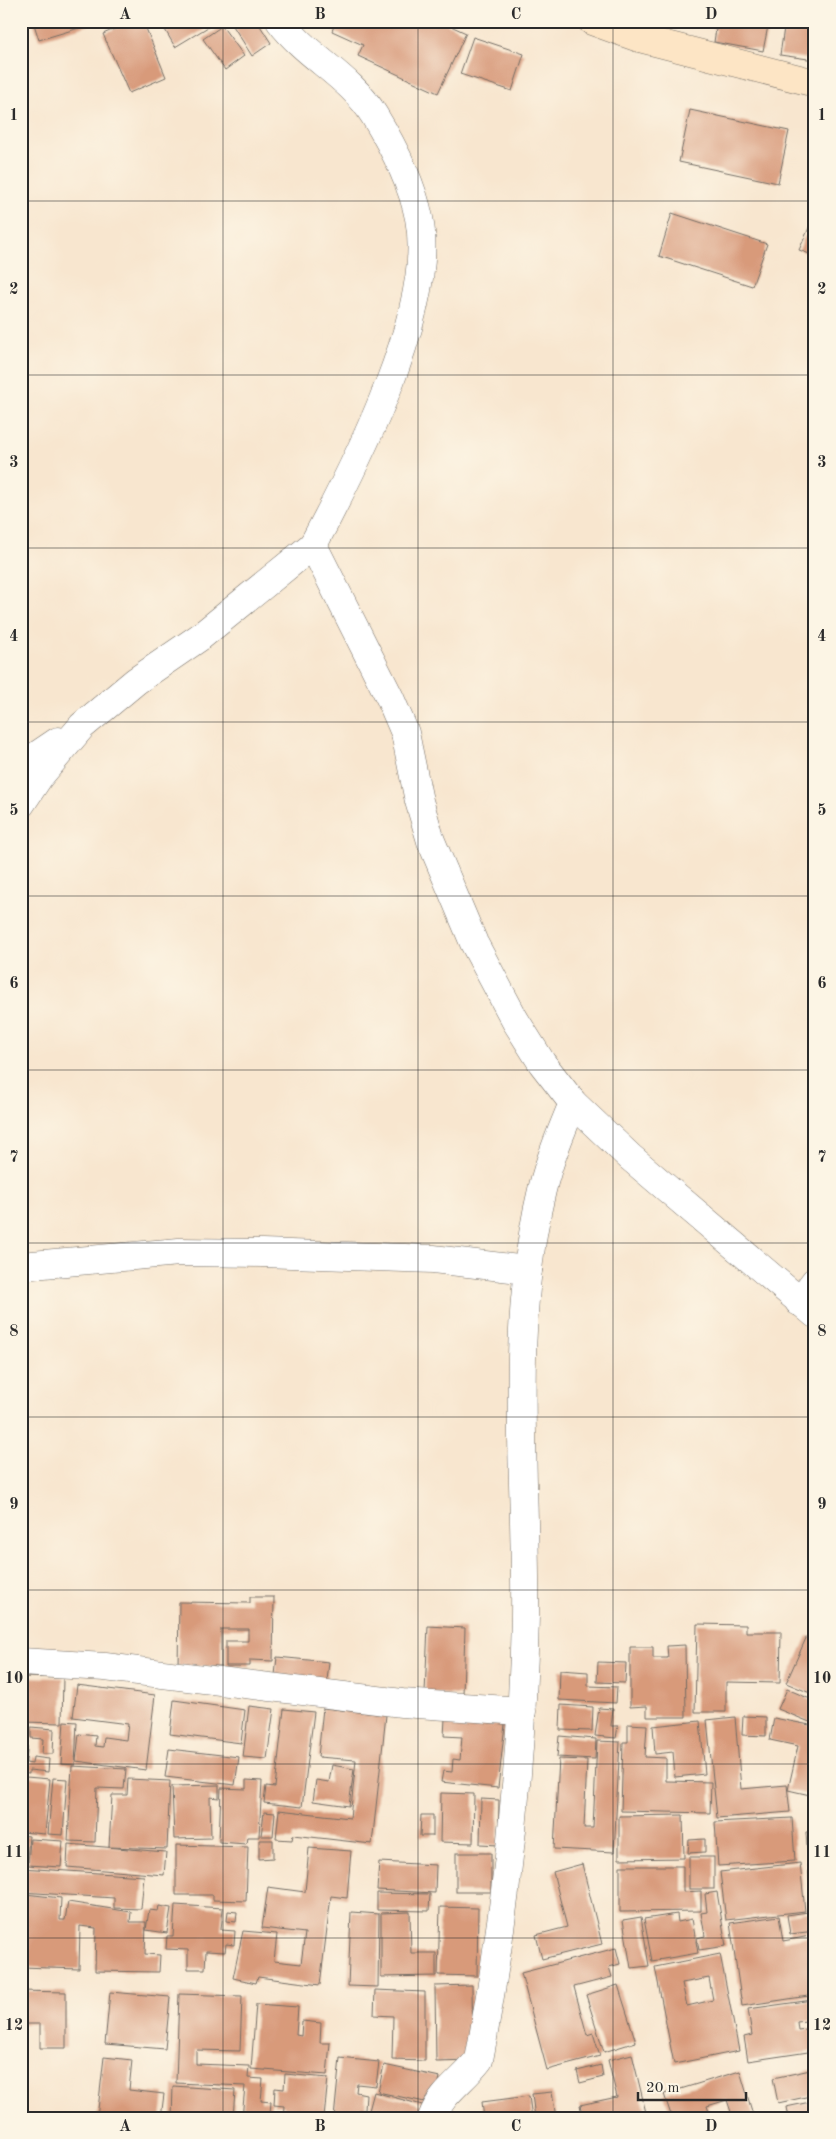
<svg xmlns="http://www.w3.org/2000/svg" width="836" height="2139" font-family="'Old Standard TT',serif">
<rect width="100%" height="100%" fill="#fcf5e5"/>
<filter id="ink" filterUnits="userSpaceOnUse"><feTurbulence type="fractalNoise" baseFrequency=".02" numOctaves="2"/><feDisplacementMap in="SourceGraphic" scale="10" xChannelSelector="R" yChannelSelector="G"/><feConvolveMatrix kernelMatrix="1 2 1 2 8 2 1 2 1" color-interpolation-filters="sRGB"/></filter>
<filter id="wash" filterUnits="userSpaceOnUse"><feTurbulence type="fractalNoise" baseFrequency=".0096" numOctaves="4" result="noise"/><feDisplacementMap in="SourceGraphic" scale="20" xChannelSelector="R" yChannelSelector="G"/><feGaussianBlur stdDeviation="1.12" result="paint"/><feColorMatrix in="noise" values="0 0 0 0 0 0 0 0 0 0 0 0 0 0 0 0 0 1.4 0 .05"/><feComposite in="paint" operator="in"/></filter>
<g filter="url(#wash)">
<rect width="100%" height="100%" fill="#f8e6cf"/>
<g id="blocks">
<g fill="#d89a7a" fill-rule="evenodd">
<path d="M 33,21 L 99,21 L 99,22 L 39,40 Z"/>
<path d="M 133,21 L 143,21 L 166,77 L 129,93 L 103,34 Z"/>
<path d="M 160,21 L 218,21 L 175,47 Z"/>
<path d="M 230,21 L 257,21 L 271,43 L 252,56 Z"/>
<path d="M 336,21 L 440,21 L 466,33 L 438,93 L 358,56 L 363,45 L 332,31 Z"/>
<path d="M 683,21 L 769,21 L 763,51 L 714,42 L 716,29 Z"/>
<path d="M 785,21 L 815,21 L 815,60 L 780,55 Z"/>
<path d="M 222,26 L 244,56 L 225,70 L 203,39 Z"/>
<path d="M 473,37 L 524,54 L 512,91 L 460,74 Z"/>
<path d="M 690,110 L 789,131 L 778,183 L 679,162 Z"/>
<path d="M 672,213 L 767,244 L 752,286 L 659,256 Z"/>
<path d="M 812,221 L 815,222 L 815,256 L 799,250 Z"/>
<path d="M 250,1597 L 274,1597 L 273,1661 L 250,1660 L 250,1666 L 226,1666 L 226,1641 L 248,1641 L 248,1629 L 221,1629 L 221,1666 L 178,1666 L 179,1602 L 250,1603 Z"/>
<path d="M 697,1624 L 746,1625 L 746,1632 L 781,1632 L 780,1683 L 726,1682 L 726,1712 L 695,1712 Z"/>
<path d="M 428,1626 L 465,1628 L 463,1695 L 425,1693 Z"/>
<path d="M 807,1636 L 815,1639 L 815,1695 L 786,1683 Z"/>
<path d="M 685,1645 L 686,1717 L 647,1717 L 647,1706 L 630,1707 L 630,1647 L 653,1647 L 653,1658 L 668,1658 L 667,1646 Z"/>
<path d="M 277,1657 L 329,1662 L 327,1681 L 275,1675 Z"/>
<path d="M 598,1662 L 626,1663 L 625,1683 L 597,1682 Z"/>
<path d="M 560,1670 L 588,1672 L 588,1686 L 617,1687 L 616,1703 L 559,1700 Z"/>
<path d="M 21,1677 L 63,1678 L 62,1723 L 21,1722 Z"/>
<path d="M 77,1685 L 155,1695 L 146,1770 L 76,1761 L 79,1734 L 96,1736 L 95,1746 L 103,1747 L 104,1737 L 126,1740 L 128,1724 L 73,1717 Z"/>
<path d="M 787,1689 L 815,1701 L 815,1716 L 812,1723 L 778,1709 Z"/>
<path d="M 174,1700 L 245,1710 L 241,1743 L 170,1734 Z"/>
<path d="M 561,1705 L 593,1707 L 592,1731 L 560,1730 Z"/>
<path d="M 249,1706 L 274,1709 L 267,1759 L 243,1757 Z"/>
<path d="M 323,1708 L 386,1715 L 372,1844 L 293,1835 L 292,1840 L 276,1839 L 279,1810 L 350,1818 L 356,1760 L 318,1757 Z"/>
<path d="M 599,1708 L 613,1709 L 611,1726 L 618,1726 L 616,1738 L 595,1736 Z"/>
<path d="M 284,1709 L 314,1712 L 302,1807 L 264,1803 L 266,1786 L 275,1787 Z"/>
<path d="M 743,1716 L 766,1717 L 766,1736 L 742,1735 Z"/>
<path d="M 735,1717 L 741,1789 L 787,1785 L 790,1812 L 717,1818 L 707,1720 Z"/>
<path d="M 774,1718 L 815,1726 L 815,1773 L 810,1795 L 788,1790 L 798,1746 L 770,1740 Z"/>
<path d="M 445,1719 L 505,1724 L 498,1788 L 441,1782 L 443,1771 L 452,1772 L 453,1759 L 460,1760 L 462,1737 L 444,1736 Z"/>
<path d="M 64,1721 L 77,1722 L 75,1765 L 61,1764 Z"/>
<path d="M 700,1721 L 705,1774 L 675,1777 L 673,1752 L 655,1754 L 653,1726 Z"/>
<path d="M 628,1724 L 647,1725 L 645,1757 L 666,1758 L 666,1781 L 711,1782 L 710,1813 L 621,1811 L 623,1742 L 628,1742 Z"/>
<path d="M 31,1727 L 54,1729 L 53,1754 L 42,1754 L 43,1739 L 31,1738 Z"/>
<path d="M 559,1736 L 596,1739 L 595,1759 L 557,1757 Z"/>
<path d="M 21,1739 L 28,1739 L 26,1763 L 32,1764 L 33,1757 L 49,1759 L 48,1772 L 29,1770 L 29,1774 L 21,1773 Z"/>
<path d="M 597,1741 L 620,1742 L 614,1852 L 554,1849 L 559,1759 L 587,1760 L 584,1828 L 593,1828 Z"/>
<path d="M 169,1749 L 239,1757 L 235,1785 L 165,1777 Z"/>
<path d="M 332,1765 L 354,1769 L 349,1806 L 313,1801 L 316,1780 L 329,1782 Z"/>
<path d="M 72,1766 L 126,1769 L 124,1789 L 97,1788 L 95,1842 L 68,1841 Z"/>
<path d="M 26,1777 L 50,1779 L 45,1834 L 21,1832 Z"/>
<path d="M 53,1778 L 67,1779 L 63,1835 L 48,1834 Z"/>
<path d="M 128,1779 L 170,1781 L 167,1849 L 109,1847 L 112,1795 L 127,1795 Z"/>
<path d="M 246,1780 L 262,1781 L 259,1837 L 247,1837 L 246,1844 L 219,1842 L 221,1788 L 246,1789 Z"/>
<path d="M 219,1785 L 219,1798 L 210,1797 L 211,1838 L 174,1839 L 172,1786 Z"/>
<path d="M 441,1793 L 474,1794 L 473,1843 L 440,1842 Z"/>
<path d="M 481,1799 L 499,1800 L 498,1845 L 480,1844 Z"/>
<path d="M 264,1812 L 275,1813 L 273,1836 L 261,1836 Z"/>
<path d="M 421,1815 L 433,1815 L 433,1836 L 420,1836 Z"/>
<path d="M 683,1815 L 684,1858 L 619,1859 L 619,1816 Z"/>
<path d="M 792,1818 L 795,1861 L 718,1866 L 715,1822 Z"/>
<path d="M 815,1831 L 815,1904 L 811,1904 L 806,1832 Z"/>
<path d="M 21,1835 L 29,1836 L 27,1858 L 21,1858 Z"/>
<path d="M 30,1839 L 63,1841 L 61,1867 L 28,1865 Z"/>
<path d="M 705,1839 L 705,1852 L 688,1853 L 689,1840 Z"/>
<path d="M 259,1840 L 273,1840 L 273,1858 L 259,1859 Z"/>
<path d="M 68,1844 L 166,1852 L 164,1875 L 67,1867 Z"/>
<path d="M 176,1845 L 248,1847 L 246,1901 L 213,1900 L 213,1895 L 176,1895 Z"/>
<path d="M 309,1848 L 351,1851 L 347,1898 L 331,1896 L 320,1985 L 258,1977 L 256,1983 L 233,1978 L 243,1931 L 277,1934 L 274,1961 L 301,1964 L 305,1933 L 262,1928 L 268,1887 L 305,1892 Z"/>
<rect x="456" y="1853" width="35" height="39"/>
<rect x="689" y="1857" width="25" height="32"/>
<path d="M 379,1862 L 436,1865 L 435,1893 L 377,1890 Z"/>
<path d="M 800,1863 L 805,1911 L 726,1920 L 720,1872 Z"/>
<path d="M 582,1864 L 602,1944 L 542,1959 L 536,1935 L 567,1927 L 553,1872 Z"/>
<path d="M 620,1866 L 683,1866 L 683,1892 L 701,1891 L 701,1911 L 620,1912 Z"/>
<path d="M 21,1868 L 144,1876 L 141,1909 L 114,1908 L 114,1898 L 21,1892 Z"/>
<path d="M 717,1892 L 726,1946 L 699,1950 L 697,1938 L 705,1936 L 701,1913 L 707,1912 L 705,1894 Z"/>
<path d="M 377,1893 L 430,1894 L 429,1911 L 377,1910 Z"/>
<path d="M 25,1894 L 61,1898 L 60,1920 L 65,1920 L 68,1902 L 131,1912 L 130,1922 L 146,1922 L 145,1954 L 160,1955 L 159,1972 L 95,1971 L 96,1928 L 80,1926 L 79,1969 L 21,1967 Z"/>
<path d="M 175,1905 L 223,1908 L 221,1930 L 235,1931 L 234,1945 L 226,1944 L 225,1952 L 206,1951 L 205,1969 L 188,1969 L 188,1950 L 166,1949 L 167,1936 L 173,1936 Z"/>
<path d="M 159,1906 L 171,1908 L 167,1933 L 146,1930 L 149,1910 L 158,1911 Z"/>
<path d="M 440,1907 L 478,1908 L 477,1976 L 438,1975 Z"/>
<path d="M 228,1911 L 237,1912 L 236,1922 L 227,1921 Z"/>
<path d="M 815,1911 L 815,1931 L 790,1934 L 787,1915 Z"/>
<path d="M 351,1912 L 379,1914 L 378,1987 L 348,1986 Z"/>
<path d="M 410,1912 L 411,1953 L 436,1953 L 436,1976 L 381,1977 L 381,1913 Z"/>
<path d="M 677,1914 L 678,1922 L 692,1919 L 698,1953 L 652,1961 L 644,1919 Z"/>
<path d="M 779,1916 L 783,1941 L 810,1936 L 815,1969 L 815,1995 L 742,2006 L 730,1923 Z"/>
<path d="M 641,1917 L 649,1966 L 631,1968 L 623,1920 Z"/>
<path d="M 616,1948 L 620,1964 L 609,1967 L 612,1977 L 574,1987 L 587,2035 L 593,2033 L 600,2056 L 547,2070 L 521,1973 Z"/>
<path d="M 720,1954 L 739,2051 L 674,2064 L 655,1967 ZM 709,1978 L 713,2000 L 687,2006 L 682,1983 Z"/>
<path d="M 472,1985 L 473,2061 L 436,2062 L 435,1986 Z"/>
<path d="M 618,1985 L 636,2042 L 604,2052 L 586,1995 Z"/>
<path d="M 375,1990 L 425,1992 L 425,2061 L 392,2060 L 393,2016 L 374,2015 Z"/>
<path d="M 21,1991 L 66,1992 L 66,2048 L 40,2048 L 40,2024 L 21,2024 Z"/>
<path d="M 110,1992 L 170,1997 L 165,2049 L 105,2044 Z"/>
<path d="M 179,1994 L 242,1996 L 240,2051 L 196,2050 L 196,2064 L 249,2066 L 248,2078 L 263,2079 L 261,2101 L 271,2102 L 270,2114 L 259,2113 L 258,2118 L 242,2118 L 245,2086 L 176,2083 Z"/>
<path d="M 812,2000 L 815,2020 L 797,2022 L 798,2030 L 814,2028 L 815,2051 L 748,2061 L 744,2037 L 752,2035 L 748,2009 Z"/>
<path d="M 256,2004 L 298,2007 L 296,2035 L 301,2036 L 302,2021 L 321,2023 L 320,2043 L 330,2043 L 327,2075 L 251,2069 Z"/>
<path d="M 632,2054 L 647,2117 L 583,2118 L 580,2105 L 617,2097 L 608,2060 Z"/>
<path d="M 104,2057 L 132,2060 L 129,2090 L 164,2094 L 161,2118 L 97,2118 Z"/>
<path d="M 340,2058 L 379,2062 L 376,2086 L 357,2084 L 356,2092 L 366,2094 L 365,2110 L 359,2110 L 358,2118 L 334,2118 Z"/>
<path d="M 384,2065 L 440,2077 L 434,2104 L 378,2092 Z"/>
<path d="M 601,2065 L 603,2077 L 580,2083 L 577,2071 Z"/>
<path d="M 815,2069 L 815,2095 L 778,2103 L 773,2078 Z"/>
<path d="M 740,2071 L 754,2118 L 733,2118 L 727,2100 L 707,2106 L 711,2118 L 672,2118 L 664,2094 Z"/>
<path d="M 285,2074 L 328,2078 L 324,2118 L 283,2118 L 284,2106 L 274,2105 L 275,2088 L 284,2089 Z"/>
<path d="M 173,2086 L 235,2090 L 233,2118 L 172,2118 Z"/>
<path d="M 374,2092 L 426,2106 L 423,2118 L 367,2118 Z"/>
<path d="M 552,2092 L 556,2118 L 535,2118 L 532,2094 Z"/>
<path d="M 529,2096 L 532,2118 L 484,2118 L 482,2102 Z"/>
<path d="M 815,2101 L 815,2118 L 788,2118 L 786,2107 Z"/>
</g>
</g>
</g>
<g filter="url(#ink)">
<use href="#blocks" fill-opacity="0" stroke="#736c64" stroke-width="1"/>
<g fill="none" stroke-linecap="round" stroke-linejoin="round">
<defs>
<g id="street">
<path d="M 280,21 C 307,57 350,76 374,115 C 393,146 412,183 419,218 C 437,308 355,466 313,545 L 390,698 L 405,733 L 419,801 L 431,841 L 474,943 L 515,1020 L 542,1063 L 573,1103 L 630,1157 L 815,1314"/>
<path d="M 21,766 L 58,741"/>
<path d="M 21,804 L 39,777 L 82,726 L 136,681 L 200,637 L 313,545"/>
<path d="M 21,1266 L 179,1252 L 262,1253 L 433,1259 L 528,1270"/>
<path d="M 799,1302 L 815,1281"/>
<path d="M 21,1662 L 105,1667 L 402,1703 L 522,1711"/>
<path d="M 432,2118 C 441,2093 463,2081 479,2060 C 506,1914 522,1766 525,1616 C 527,1475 508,1329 542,1190 C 549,1161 561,1132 573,1103"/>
</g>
<path id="secondary" d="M 592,21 L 639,38 L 815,83"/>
</defs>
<use href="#street" stroke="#736c64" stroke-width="29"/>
<use href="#secondary" stroke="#736c64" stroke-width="29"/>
<use href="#street" stroke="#fff" stroke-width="28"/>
<use href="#secondary" stroke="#fde5c5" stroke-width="28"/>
</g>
</g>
<path fill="none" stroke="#2b2b2b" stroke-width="1" stroke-opacity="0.55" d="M 223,21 L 223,2118M 418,21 L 418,2118M 613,21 L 613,2118M 21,201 L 815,201M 21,375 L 815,375M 21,548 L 815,548M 21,722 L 815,722M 21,896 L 815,896M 21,1070 L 815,1070M 21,1243 L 815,1243M 21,1417 L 815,1417M 21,1590 L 815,1590M 21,1764 L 815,1764M 21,1938 L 815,1938"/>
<rect width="836" height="2139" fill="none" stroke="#fcf5e5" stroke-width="55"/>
<path d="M638 2092v8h108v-8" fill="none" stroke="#2b2b2b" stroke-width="2.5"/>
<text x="646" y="2092" font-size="15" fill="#2b2b2b" stroke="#fcf5e5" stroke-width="4" paint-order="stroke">20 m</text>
<rect x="28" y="28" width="780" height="2084" fill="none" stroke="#2b2b2b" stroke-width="2"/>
<g font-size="16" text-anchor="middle" font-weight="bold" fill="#2b2b2b">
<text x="125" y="19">A</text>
<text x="320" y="19">B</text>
<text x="516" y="19">C</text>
<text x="711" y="19">D</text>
<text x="14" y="120">1</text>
<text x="822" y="120">1</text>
<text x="14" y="294">2</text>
<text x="822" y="294">2</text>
<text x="14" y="467">3</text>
<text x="822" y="467">3</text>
<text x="14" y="641">4</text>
<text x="822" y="641">4</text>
<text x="14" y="815">5</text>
<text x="822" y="815">5</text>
<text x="14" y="988">6</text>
<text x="822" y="988">6</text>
<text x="14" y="1162">7</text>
<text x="822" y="1162">7</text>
<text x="14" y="1336">8</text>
<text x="822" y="1336">8</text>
<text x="14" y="1509">9</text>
<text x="822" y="1509">9</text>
<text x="14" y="1683">10</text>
<text x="822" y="1683">10</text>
<text x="14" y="1857">11</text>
<text x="822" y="1857">11</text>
<text x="14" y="2030">12</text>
<text x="822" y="2030">12</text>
<text x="125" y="2131">A</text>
<text x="320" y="2131">B</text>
<text x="516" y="2131">C</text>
<text x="711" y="2131">D</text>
</g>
</svg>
